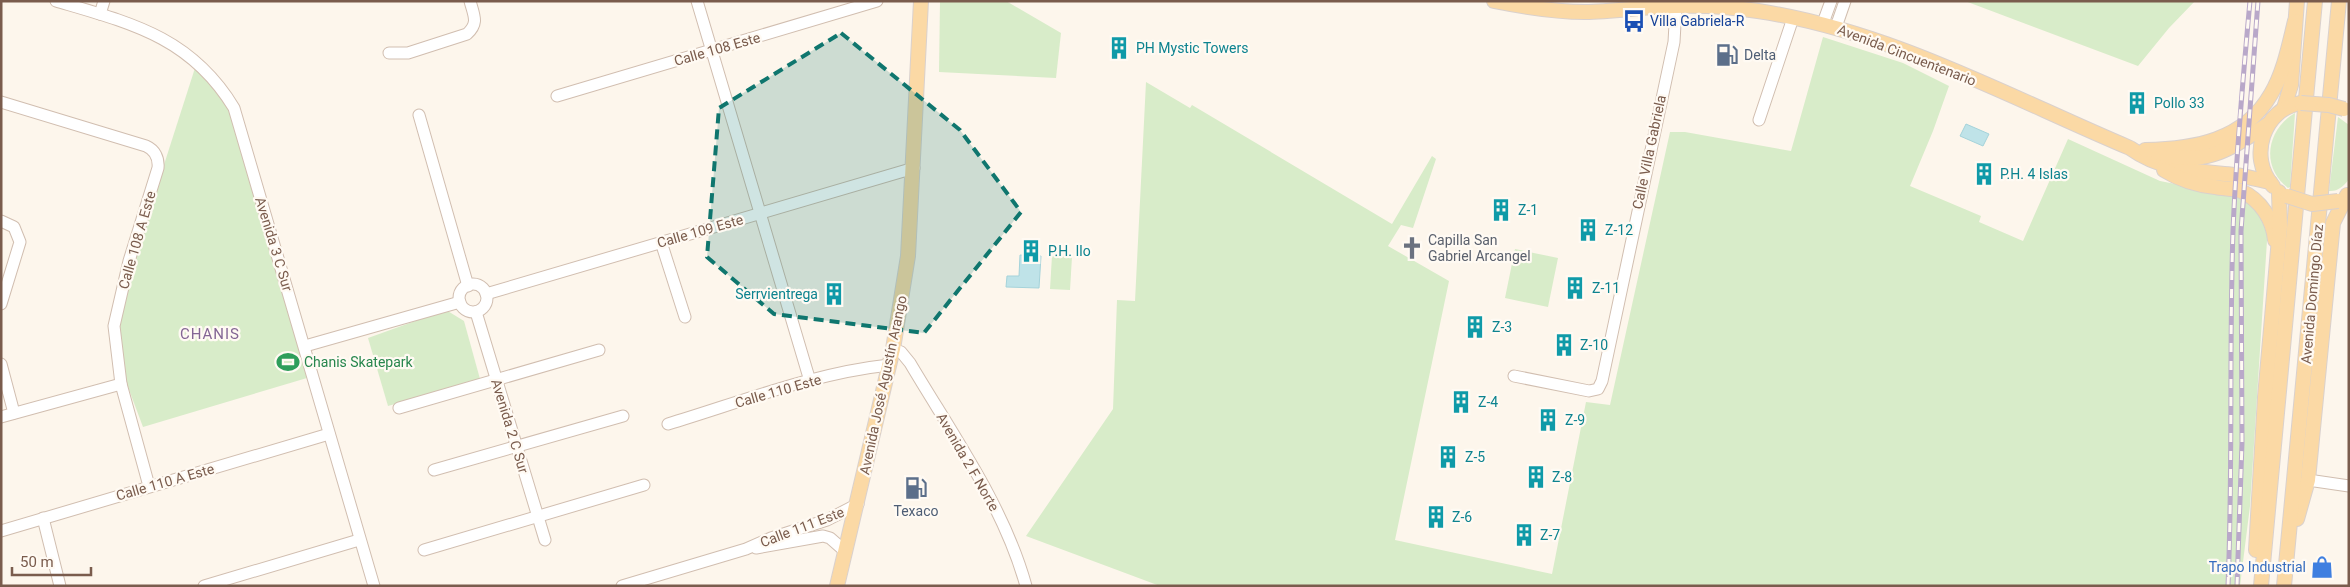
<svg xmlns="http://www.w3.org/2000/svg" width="2350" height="587" font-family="Roboto,sans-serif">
<rect width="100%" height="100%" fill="#fdf6ec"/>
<g fill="#d8ecc9">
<path d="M 940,1 L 1006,1 L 1061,33 L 1056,78 L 939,72 Z"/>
<path d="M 1965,1 L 2195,1 L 2169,28 L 2138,66 Z"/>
<path d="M 1823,37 L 1903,63 L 1949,86 L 1933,131 L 1910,186 L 1981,216 L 1979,222 L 2023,241 L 2068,139 L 2160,181 L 2245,198 L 2268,225 L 2250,506 L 2240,586 L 1160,586 L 1026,536 L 1113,409 L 1117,300 L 1135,301 L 1146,82 L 1190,108 L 1192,105 L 1392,224 L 1432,156 L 1436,159 L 1413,228 L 1401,225 L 1388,246 L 1449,281 L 1395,540 L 1552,574 L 1586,402 L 1610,405 L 1670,132 L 1685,132 L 1791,151 Z"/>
<path d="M 195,68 L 212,86 L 230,109 L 307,378 L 143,427 L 125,379 L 118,328 L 135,255 Z"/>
<path d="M 2295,113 L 2290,187 L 2288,188 C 2260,167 2267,129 2295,113 Z"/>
<path d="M 2338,117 L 2349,125 L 2349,179 C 2344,186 2337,192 2329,191 Z"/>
<path d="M 1515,249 L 1558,258 L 1548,307 L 1505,298 Z"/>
<path d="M 1052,256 L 1072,257 L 1070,290 L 1050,289 Z"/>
<path d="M 446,310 L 464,321 L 480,379 L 388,406 L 368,338 Z"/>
</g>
<g fill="#bfe3e8" stroke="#a5d3da">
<path d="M 1966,124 L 1989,134 L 1983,146 L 1960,136 Z"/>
<path d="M 1020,255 L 1041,256 L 1039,288 L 1006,287 L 1007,276 L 1019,276 Z"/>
</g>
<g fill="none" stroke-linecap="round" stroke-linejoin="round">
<defs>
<g id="minor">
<path d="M 56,1 C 131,23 191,37 234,108 L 374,586"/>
<path d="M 697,1 L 810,381"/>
<path d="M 100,14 L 104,1"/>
<path d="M 1823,23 L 1831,1"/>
<path d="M 1836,27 L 1845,1"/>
<path d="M 389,53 L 408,53 L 467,34 C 479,23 474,16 470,1"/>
<path d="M 557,96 L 877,1"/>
<path d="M 1,102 L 146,146 C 155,150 159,158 158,168 L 129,261 L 114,326 L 121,384 L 149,486"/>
<path d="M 419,115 L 468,286"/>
<path d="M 1759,120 L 1793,18"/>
<path d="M 1,221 L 14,227 L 20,242 L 1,304"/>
<path d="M 661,242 L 685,317"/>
<circle cx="473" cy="298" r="14"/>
<path d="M 486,294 L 914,168"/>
<path d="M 476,312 L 545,540"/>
<path d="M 305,346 L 460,302"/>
<path d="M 893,349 L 901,352 L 910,363 C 952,434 1004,506 1026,586"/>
<path d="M 1,364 L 14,413"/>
<path d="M 1514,376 L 1589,391 L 1598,389 L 1602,381 L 1674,42 L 1676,6"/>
<path d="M 399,408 L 599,350"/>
<path d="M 1,417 L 121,384"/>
<path d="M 668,424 C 741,402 814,373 889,365"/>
<path d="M 434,470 L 623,416"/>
<path d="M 2308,480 L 2349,486"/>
<path d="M 43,518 L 60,586"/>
<path d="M 1,531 L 329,434"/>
<path d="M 756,548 L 823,536 L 830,538 L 846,552"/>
<path d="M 424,550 L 644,485"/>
<path d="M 204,586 L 359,540"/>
<path d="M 622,586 L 746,549 L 771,538 L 827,520 L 858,504"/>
</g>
<g id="major">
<path d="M 1494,1 C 1524,7 1555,12 1585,12 C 1615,12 1645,6 1675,6 C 1702,5 1732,7 1758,11 C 1890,31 2009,97 2130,148 C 2162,171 2197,171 2235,175 C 2246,176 2258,180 2270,182"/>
<path d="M 2284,108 L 2291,85 L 2297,1"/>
<path d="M 2145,150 C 2194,149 2244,141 2271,94 C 2284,72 2289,45 2295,21"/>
<path d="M 2158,153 C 2205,167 2228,150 2267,125"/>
<path d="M 2164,170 C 2180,180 2196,185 2215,187 C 2223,189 2234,188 2241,191 C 2261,200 2273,220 2275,240"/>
<path d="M 2273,186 C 2247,157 2264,108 2301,103"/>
<path d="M 2297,519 L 2308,480 L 2333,223 L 2347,195"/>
<path d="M 2256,550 L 2265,397 L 2280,227 L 2279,192"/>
<path d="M 837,586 L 893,349 L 908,256 L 921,1"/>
<path d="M 2261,586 L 2315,1"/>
<path d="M 2284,586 L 2339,1"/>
</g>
</defs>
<use href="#minor" stroke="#d1beb0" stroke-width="13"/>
<use href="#major" stroke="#dad1cd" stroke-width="16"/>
<use href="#minor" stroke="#fff" stroke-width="11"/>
<use href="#major" stroke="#fbd9a5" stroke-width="14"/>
<defs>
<g id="rail">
<path d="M 2228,586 C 2233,467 2229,349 2233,231 C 2236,154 2243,78 2250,1"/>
<path d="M 2237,586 L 2242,443 L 2241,231 L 2258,1"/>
</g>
</defs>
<use href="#rail" stroke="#b9a8c9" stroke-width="5"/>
<use href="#rail" stroke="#fffaf3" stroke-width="3" stroke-dasharray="9" stroke-linecap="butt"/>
<defs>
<g id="major-bridge">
<path d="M 2301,103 L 2329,105 L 2344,109"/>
<path d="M 2287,196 L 2312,204 L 2338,201"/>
</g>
</defs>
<use href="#major-bridge" stroke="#dad1cd" stroke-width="16" stroke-linecap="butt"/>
<use href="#major-bridge" stroke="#fbd9a5" stroke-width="14"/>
</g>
<path fill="#0f766e" fill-opacity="0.2" stroke="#0f766e" stroke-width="4" stroke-dasharray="10 6" stroke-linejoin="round" d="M 841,33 L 960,130 L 1021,212 L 924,333 L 774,314 L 707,257 L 719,108 Z"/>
<defs>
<symbol id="bus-bare" viewBox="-9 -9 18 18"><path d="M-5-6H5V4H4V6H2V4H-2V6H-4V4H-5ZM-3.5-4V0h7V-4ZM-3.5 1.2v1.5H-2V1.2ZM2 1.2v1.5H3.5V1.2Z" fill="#1a4fb4" stroke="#fffaf3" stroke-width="2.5" paint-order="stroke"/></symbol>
<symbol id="building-bare" viewBox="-9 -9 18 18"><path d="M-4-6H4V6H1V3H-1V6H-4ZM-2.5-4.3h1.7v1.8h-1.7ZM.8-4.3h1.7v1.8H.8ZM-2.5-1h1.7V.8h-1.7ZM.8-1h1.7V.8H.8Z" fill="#0f9aa8" stroke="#fffaf3" stroke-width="2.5" paint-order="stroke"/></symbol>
<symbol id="fuel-bare" viewBox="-9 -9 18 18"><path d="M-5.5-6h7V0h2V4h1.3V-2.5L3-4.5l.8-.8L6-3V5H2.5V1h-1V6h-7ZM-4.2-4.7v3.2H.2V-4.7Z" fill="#5c6f8a" stroke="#fffaf3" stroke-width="2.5" paint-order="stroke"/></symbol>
<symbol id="church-bare" viewBox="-9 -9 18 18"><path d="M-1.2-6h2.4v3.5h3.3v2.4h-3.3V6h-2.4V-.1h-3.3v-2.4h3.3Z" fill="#6b7280" stroke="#fffaf3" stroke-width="2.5" paint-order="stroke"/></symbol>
<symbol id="stadium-bare" viewBox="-9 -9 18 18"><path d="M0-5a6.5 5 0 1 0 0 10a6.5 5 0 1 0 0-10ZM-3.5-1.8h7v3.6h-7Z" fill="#2e9e5b" stroke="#fffaf3" stroke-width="2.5" paint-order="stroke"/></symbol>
<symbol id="shop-bare" viewBox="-9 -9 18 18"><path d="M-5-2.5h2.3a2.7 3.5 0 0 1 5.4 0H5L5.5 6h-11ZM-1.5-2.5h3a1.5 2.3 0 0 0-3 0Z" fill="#3f7fe0" stroke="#fffaf3" stroke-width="2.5" paint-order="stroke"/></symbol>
</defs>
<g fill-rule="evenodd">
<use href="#bus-bare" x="1618" y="5" width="32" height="32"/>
<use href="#building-bare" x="1103" y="32" width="32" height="32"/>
<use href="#fuel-bare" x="1711" y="39" width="32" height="32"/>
<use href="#building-bare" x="2121" y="87" width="32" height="32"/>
<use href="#building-bare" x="1968" y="158" width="32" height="32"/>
<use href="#building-bare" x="1485" y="194" width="32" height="32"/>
<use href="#building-bare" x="1572" y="214" width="32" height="32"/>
<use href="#church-bare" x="1396" y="232" width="32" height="32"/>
<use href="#building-bare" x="1015" y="235" width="32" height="32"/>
<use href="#building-bare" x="1559" y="272" width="32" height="32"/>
<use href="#building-bare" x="818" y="278" width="32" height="32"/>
<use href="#building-bare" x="1459" y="311" width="32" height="32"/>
<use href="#building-bare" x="1548" y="329" width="32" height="32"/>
<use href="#stadium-bare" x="272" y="346" width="32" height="32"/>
<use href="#building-bare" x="1445" y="386" width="32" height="32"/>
<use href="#building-bare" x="1532" y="404" width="32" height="32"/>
<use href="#building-bare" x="1432" y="441" width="32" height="32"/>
<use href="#building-bare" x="1520" y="461" width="32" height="32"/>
<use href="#fuel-bare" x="900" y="472" width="32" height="32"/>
<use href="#building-bare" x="1420" y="501" width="32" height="32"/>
<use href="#building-bare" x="1508" y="519" width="32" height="32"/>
<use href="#shop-bare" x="2306" y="551" width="32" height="32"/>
</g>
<g text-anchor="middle" stroke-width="4.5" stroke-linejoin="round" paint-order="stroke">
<g font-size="14" fill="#164399" stroke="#fffaf3" text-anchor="start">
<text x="1650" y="26">Villa Gabriela-R</text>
</g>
<g font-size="14" fill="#0d838f" stroke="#fffaf3" text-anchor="start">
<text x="1136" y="53">PH Mystic Towers</text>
<text x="2154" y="108">Pollo 33</text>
<text x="2000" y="179">P.H. 4 Islas</text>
<text x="1518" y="215">Z-1</text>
<text x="1605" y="235">Z-12</text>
<text x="1048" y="256">P.H. Ilo</text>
<text x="1592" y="293">Z-11</text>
<text x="818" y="299" text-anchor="end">Serrvientrega</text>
<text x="1492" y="332">Z-3</text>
<text x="1580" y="350">Z-10</text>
<text x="1478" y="407">Z-4</text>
<text x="1565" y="425">Z-9</text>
<text x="1465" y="462">Z-5</text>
<text x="1552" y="482">Z-8</text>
<text x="1452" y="522">Z-6</text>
<text x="1540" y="540">Z-7</text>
</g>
<g font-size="14" fill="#7a5c4d" stroke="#fffaf3">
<text transform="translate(717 49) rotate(-16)" y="5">Calle 108 Este</text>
<text transform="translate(1907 55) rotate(21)" y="5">Avenida Cincuentenario</text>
<text transform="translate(1649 152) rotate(-78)" y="5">Calle Villa Gabriela</text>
<text transform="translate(700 231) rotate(-16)" y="5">Calle 109 Este</text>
<text transform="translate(137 240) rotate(-74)" y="5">Calle 108 A Este</text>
<text transform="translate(274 244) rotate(73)" y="5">Avenida 3 C Sur</text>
<text transform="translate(2312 294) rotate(-85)" y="5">Avenida Domingo Díaz</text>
<text transform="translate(883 385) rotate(-78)" y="5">Avenida José Agustín Arango</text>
<text transform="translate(778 391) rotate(-16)" y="5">Calle 110 Este</text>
<text transform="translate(510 426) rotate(73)" y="5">Avenida 2 C Sur</text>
<text transform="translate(968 462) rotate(60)" y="5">Avenida 2 F Norte</text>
<text transform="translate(165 482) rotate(-16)" y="5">Calle 110 A Este</text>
<text transform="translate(802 527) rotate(-21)" y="5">Calle 111 Este</text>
</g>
<g font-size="14" fill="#4e5e75" stroke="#fffaf3" text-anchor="start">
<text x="1744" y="60">Delta</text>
<text x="916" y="516" text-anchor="middle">Texaco</text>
</g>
<g font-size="14" fill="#5b616d" stroke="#fffaf3" text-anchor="start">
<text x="1428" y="245">Capilla San<tspan x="1428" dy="16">Gabriel Arcangel</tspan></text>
</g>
<g font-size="14" fill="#27864d" stroke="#fffaf3" text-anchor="start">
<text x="304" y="367">Chanis Skatepark</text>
</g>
<g font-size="14" fill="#366cbe" stroke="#fffaf3" text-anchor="end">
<text x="2306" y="572">Trapo Industrial</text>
</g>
<g font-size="15" letter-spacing="1" fill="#846695" stroke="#fffaf3">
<text x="210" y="339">CHANIS</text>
</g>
</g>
<rect width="2350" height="587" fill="none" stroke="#7a5c4d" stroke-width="5"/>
<path d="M12 567v8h79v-8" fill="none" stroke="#7a5c4d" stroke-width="2.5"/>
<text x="20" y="567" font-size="15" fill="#7a5c4d" stroke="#fffaf3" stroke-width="4" paint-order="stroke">50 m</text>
</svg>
